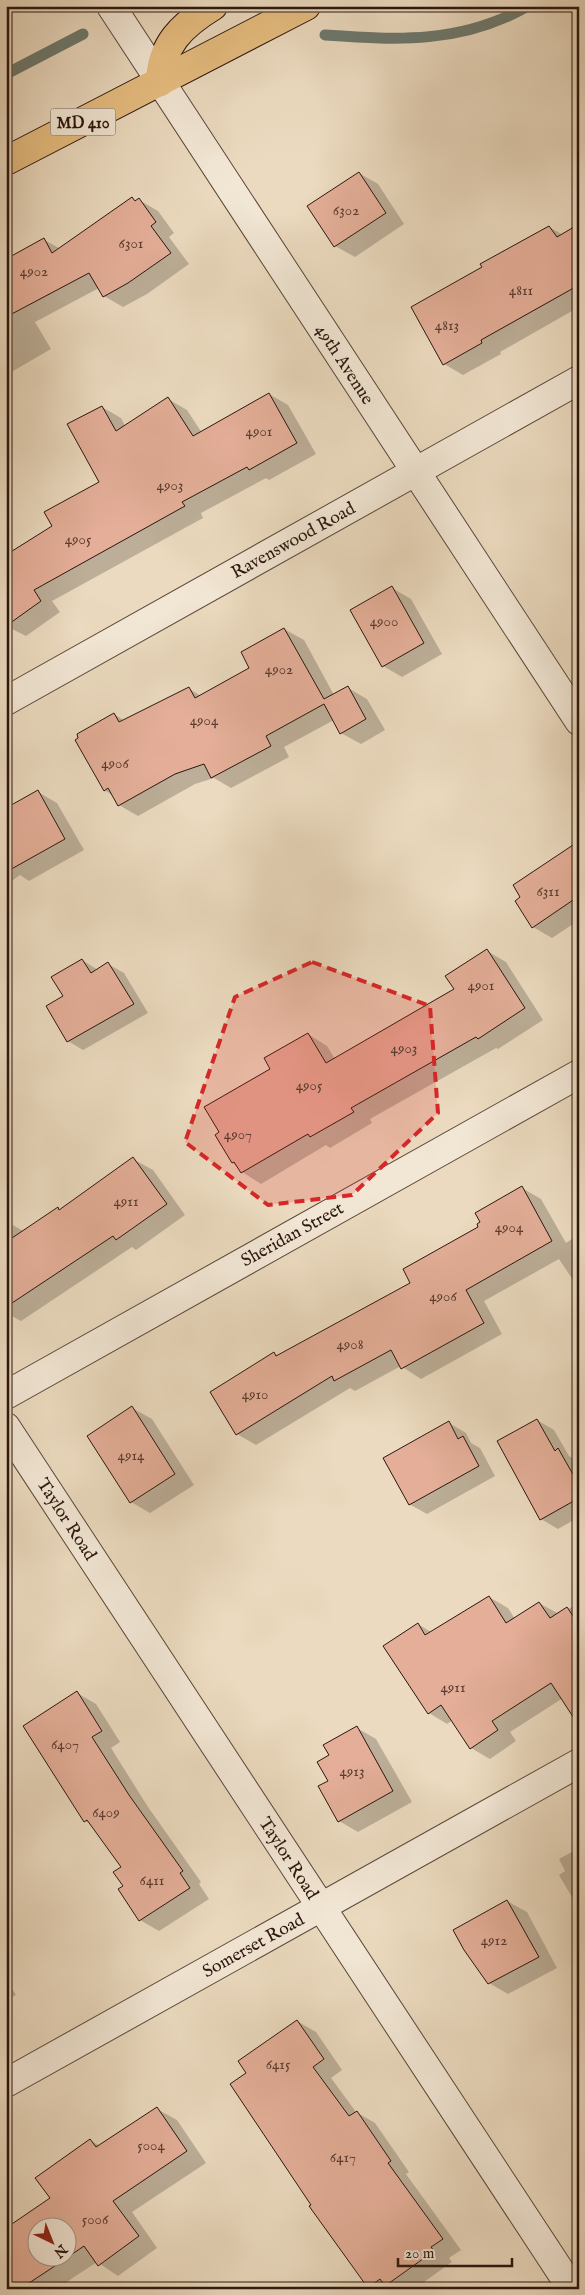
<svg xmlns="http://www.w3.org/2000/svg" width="585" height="2295" font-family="'IM FELL English',serif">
<rect width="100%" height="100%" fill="#ebdabf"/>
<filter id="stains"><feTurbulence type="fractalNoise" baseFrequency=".004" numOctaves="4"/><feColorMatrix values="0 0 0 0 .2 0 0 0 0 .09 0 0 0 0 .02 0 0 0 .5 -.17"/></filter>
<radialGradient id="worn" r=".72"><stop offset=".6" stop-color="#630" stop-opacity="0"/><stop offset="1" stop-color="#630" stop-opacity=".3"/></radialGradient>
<g fill="#0003" fill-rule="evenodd">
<path d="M 359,173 L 378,184 L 404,224 L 355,257 L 335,246 L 309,206 Z"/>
<path d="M 132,199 L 137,202 L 139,200 L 158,211 L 174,233 L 169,237 L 189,264 L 147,294 L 123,307 L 104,296 L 99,288 L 35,322 L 51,349 L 13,371 L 6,367 L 6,260 L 44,240 L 61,249 Z"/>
<path d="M 579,226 L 579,307 L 500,352 L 501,354 L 463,375 L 444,364 L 549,227 L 563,235 Z"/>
<path d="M 269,394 L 288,405 L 316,454 L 269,480 L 266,478 L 201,513 L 203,518 L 52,601 L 60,612 L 26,636 L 6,626 L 6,554 L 54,526 L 101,482 L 102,407 L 121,418 L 125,426 L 168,399 L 187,410 L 202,433 Z"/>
<path d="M 392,588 L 411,599 L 442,654 L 402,677 L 383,666 Z"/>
<path d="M 284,629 L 304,640 L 334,695 L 348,688 L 367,699 L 385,730 L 361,744 L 341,733 L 334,720 L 284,747 L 289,757 L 231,788 L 214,778 L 195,784 L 138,816 L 119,805 L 114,796 L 104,790 L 114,714 L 125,721 L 188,688 L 201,696 L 251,669 Z"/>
<path d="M 38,792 L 57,803 L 84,850 L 29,881 L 20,875 L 6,885 L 6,809 Z"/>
<path d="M 579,851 L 579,920 L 552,938 L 533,927 Z"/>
<path d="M 487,951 L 506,962 L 543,1020 L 498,1049 L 496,1048 L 370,1119 L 372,1123 L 330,1148 L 326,1145 L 261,1184 L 242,1172 L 232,1162 L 272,1069 L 308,1034 L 327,1046 L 335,1059 L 455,989 Z"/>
<path d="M 82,960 L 98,970 L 108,964 L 124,973 L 148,1013 L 83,1050 L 68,1041 L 65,997 Z"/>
<path d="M 133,1159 L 153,1170 L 185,1215 L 136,1250 L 132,1247 L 21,1321 L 6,1313 L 6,1221 L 23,1231 L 58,1209 L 61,1210 Z"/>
<path d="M 522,1188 L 541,1199 L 566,1243 L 579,1234 L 579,1283 L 573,1280 L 559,1259 L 484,1301 L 502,1334 L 421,1379 L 401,1366 L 355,1391 L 350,1388 L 256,1445 L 237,1434 L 274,1353 L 278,1356 L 412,1284 L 480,1228 Z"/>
<path d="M 132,1408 L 152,1419 L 194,1485 L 150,1513 L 131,1502 Z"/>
<path d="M 537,1420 L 554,1430 L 569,1456 L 576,1460 L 579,1465 L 579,1517 L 558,1529 L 541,1519 Z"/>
<path d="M 449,1423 L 466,1433 L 471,1443 L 480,1448 L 495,1476 L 427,1514 L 409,1504 Z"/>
<path d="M 489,1597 L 508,1608 L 515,1619 L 539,1603 L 559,1614 L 579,1603 L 579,1707 L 563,1698 L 510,1732 L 516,1741 L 490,1759 L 471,1748 L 453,1720 L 447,1724 L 429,1713 L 418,1624 L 431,1632 Z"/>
<path d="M 77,1693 L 96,1704 L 120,1742 L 111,1748 L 148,1807 L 201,1882 L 199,1884 L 209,1899 L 159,1931 L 140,1920 L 125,1887 L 123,1867 L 93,1825 L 85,1821 Z"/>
<path d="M 357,1728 L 376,1739 L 412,1802 L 358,1832 L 339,1821 L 331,1755 Z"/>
<path d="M 579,1848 L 579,1909 L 559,1875 L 565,1871 L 559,1859 Z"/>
<path d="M 507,1901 L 527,1912 L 557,1968 L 508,1994 L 489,1983 Z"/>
<path d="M 6,1978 L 16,1995 L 6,2000 Z"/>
<path d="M 297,2021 L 316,2032 L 342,2070 L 331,2078 L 356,2112 L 375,2123 L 409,2172 L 406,2174 L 461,2250 L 449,2258 L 452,2262 L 414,2289 L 368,2287 L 312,2205 L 248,2073 Z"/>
<path d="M 157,2109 L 177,2120 L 206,2163 L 132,2212 L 157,2248 L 118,2276 L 97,2262 L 56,2289 L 9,2289 L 6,2284 L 52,2199 L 90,2140 L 100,2146 ZM 38,2228 L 68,2228 L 68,2258 L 38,2258 Z"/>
</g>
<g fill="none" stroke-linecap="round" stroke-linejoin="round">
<g stroke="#6d796e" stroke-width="11">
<path d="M 325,35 C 399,40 461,44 528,6"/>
<path d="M 6,74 L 83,34"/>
</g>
</g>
<g fill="#e4ae98" stroke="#2b160e">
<path d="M 359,172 L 386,213 L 334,247 L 307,206 Z"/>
<path d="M 132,197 L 135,201 L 139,198 L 156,222 L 151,226 L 171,253 L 128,283 L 103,297 L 89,273 L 6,317 L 6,259 L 44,238 L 52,253 Z"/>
<path d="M 579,224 L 579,285 L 481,340 L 482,343 L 443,365 L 411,307 L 482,267 L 480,264 L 549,226 L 557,237 Z"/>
<path d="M 269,393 L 297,443 L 249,470 L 247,467 L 182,502 L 185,506 L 34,590 L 41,601 L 6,626 L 6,550 L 9,553 L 52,526 L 44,512 L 99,482 L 67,424 L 102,406 L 116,431 L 168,397 L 193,436 Z"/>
<path d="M 392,586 L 424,643 L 382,667 L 350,610 Z"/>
<path d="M 284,628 L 324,699 L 348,686 L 366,719 L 340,734 L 324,704 L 266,736 L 271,746 L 211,778 L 204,764 L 175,774 L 118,806 L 108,788 L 104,791 L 75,740 L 78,738 L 77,734 L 114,713 L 119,722 L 189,687 L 195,698 L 249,668 L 241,652 Z"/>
<path d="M 38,790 L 65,839 L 6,872 L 6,808 Z"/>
<path d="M 579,841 L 579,896 L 532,928 L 515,901 L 520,897 L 513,885 Z"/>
<path d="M 487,949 L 525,1008 L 478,1039 L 476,1037 L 351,1108 L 354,1112 L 310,1137 L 308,1134 L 241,1173 L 234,1162 L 232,1163 L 215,1135 L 219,1132 L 204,1107 L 270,1069 L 264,1058 L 308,1033 L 326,1063 L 454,989 L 445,976 Z"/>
<path d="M 82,959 L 91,973 L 108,962 L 134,1004 L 67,1042 L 46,1006 L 63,996 L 51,977 Z"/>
<path d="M 133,1157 L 167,1204 L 116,1240 L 113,1236 L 6,1307 L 6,1242 L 58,1207 L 59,1210 Z"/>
<path d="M 522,1186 L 552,1241 L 466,1290 L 484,1323 L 401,1369 L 391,1350 L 334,1381 L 332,1376 L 236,1435 L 210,1392 L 274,1352 L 276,1356 L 410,1283 L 403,1269 L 478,1227 L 477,1224 L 480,1222 L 475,1213 Z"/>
<path d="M 132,1406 L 175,1474 L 130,1503 L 87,1436 Z"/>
<path d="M 537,1419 L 555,1451 L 558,1448 L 579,1485 L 579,1498 L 540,1520 L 497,1441 Z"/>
<path d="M 449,1421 L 458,1439 L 463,1436 L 479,1466 L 409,1505 L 383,1458 Z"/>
<path d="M 489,1596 L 506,1623 L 539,1602 L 550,1618 L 567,1607 L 579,1625 L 579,1726 L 551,1683 L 492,1721 L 498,1730 L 470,1749 L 441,1705 L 428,1714 L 383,1646 L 418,1623 L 425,1635 Z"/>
<path d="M 77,1691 L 102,1731 L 92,1737 L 129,1795 L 183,1871 L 180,1873 L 190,1888 L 139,1921 L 118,1889 L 123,1886 L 113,1872 L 121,1867 L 87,1820 L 84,1822 L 23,1726 Z"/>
<path d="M 357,1726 L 393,1791 L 338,1822 L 318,1786 L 328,1781 L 317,1762 L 329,1755 L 323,1745 Z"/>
<path d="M 507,1900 L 539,1957 L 488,1984 L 464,1950 L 453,1930 Z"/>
<path d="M 297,2020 L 324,2059 L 313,2067 L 349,2116 L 357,2111 L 391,2161 L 388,2163 L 443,2239 L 431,2247 L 434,2251 L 385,2286 L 380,2279 L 368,2288 L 309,2206 L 311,2205 L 230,2084 L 246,2073 L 238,2061 Z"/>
<path d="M 157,2107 L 187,2151 L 113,2201 L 139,2236 L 98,2266 L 84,2246 L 68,2257 L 68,2228 L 38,2228 L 38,2258 L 67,2258 L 20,2289 L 6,2289 L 6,2228 L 50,2198 L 35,2178 L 90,2139 L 96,2147 Z"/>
</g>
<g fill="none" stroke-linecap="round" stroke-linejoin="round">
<defs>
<g id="street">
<path d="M 111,6 L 579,721"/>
<path d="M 6,701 L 579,380"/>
<path d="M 6,1395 L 579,1074"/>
<path d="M 6,1427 L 572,2289"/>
<path d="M 6,2083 L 579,1763"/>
</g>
<g id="primary">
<path d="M 160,82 C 161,45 182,25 213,6"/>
<path d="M 6,161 L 306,6"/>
</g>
</defs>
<use href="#street" stroke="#5b473a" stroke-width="30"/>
<use href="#primary" stroke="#2b160e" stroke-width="30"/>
<use href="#street" stroke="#f2e7d5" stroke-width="28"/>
<use href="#primary" stroke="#e6bd80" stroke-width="28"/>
</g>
<path fill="#d62828" fill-opacity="0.2" stroke="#d62828" stroke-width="4" stroke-dasharray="10 6" stroke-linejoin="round" d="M 312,962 L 430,1006 L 438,1113 L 352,1195 L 268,1205 L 185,1142 L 235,997 Z"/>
<g text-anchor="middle" stroke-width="4" stroke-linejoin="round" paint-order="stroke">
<g font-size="15" fill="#593c30">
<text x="346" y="215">6302</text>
<text x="131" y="248">6301</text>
<text x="34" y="276">4902</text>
<text x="521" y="295">4811</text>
<text x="447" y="330">4813</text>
<text x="259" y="436">4901</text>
<text x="170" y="490">4903</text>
<text x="78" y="544">4905</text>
<text x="384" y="626">4900</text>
<text x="279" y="674">4902</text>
<text x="204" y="725">4904</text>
<text x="115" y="768">4906</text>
<text x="548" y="896">6311</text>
<text x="481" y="990">4901</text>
<text x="404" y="1053">4903</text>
<text x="309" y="1090">4905</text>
<text x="238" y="1139">4907</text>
<text x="126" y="1206">4911</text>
<text x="509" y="1232">4904</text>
<text x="443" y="1301">4906</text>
<text x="350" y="1349">4908</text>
<text x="255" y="1399">4910</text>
<text x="131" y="1460">4914</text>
<text x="453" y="1692">4911</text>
<text x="65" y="1749">6407</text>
<text x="352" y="1776">4913</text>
<text x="106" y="1817">6409</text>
<text x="152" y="1885">6411</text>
<text x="494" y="1945">4912</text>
<text x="278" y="2069">6415</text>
<text x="151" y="2150">5004</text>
<text x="343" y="2162">6417</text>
<text x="95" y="2224">5006</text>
</g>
<rect fill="#f2e7d5" stroke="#67554a" stroke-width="1" x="50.5" y="108.5" width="65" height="27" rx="4"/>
<g font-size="16" font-weight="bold" fill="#2b160e">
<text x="83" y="128">MD 410</text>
</g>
<g font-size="18" fill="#2b160e" stroke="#f2e7d5">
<text transform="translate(345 364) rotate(57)" y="6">49th Avenue</text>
<text transform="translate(293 540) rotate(-29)" y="6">Ravenswood Road</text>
<text transform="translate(292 1234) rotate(-29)" y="6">Sheridan Street</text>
<text transform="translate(67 1519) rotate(57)" y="6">Taylor Road</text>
<text transform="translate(289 1858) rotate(57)" y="6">Taylor Road</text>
<text transform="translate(253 1945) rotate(-29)" y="6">Somerset Road</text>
</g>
</g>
<rect width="585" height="2295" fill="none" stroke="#ebdabf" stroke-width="25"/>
<rect x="8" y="8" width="570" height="2280" fill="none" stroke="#2b160e" stroke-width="2.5"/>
<rect x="12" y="12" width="560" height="2270" fill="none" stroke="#2b160e"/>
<g transform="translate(52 2242) rotate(137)"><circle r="24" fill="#f2e7d5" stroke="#a29385"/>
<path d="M0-4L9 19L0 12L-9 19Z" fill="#8f2418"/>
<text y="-8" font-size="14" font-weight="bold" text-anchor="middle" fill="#2b160e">N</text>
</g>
<path d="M398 2258v8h114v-8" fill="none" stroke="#2b160e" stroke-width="2.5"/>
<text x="405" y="2258" font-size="15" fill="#2b160e" stroke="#f2e7d5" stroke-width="4" paint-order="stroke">20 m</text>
<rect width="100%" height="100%" filter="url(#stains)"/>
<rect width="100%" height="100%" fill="url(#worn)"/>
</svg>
